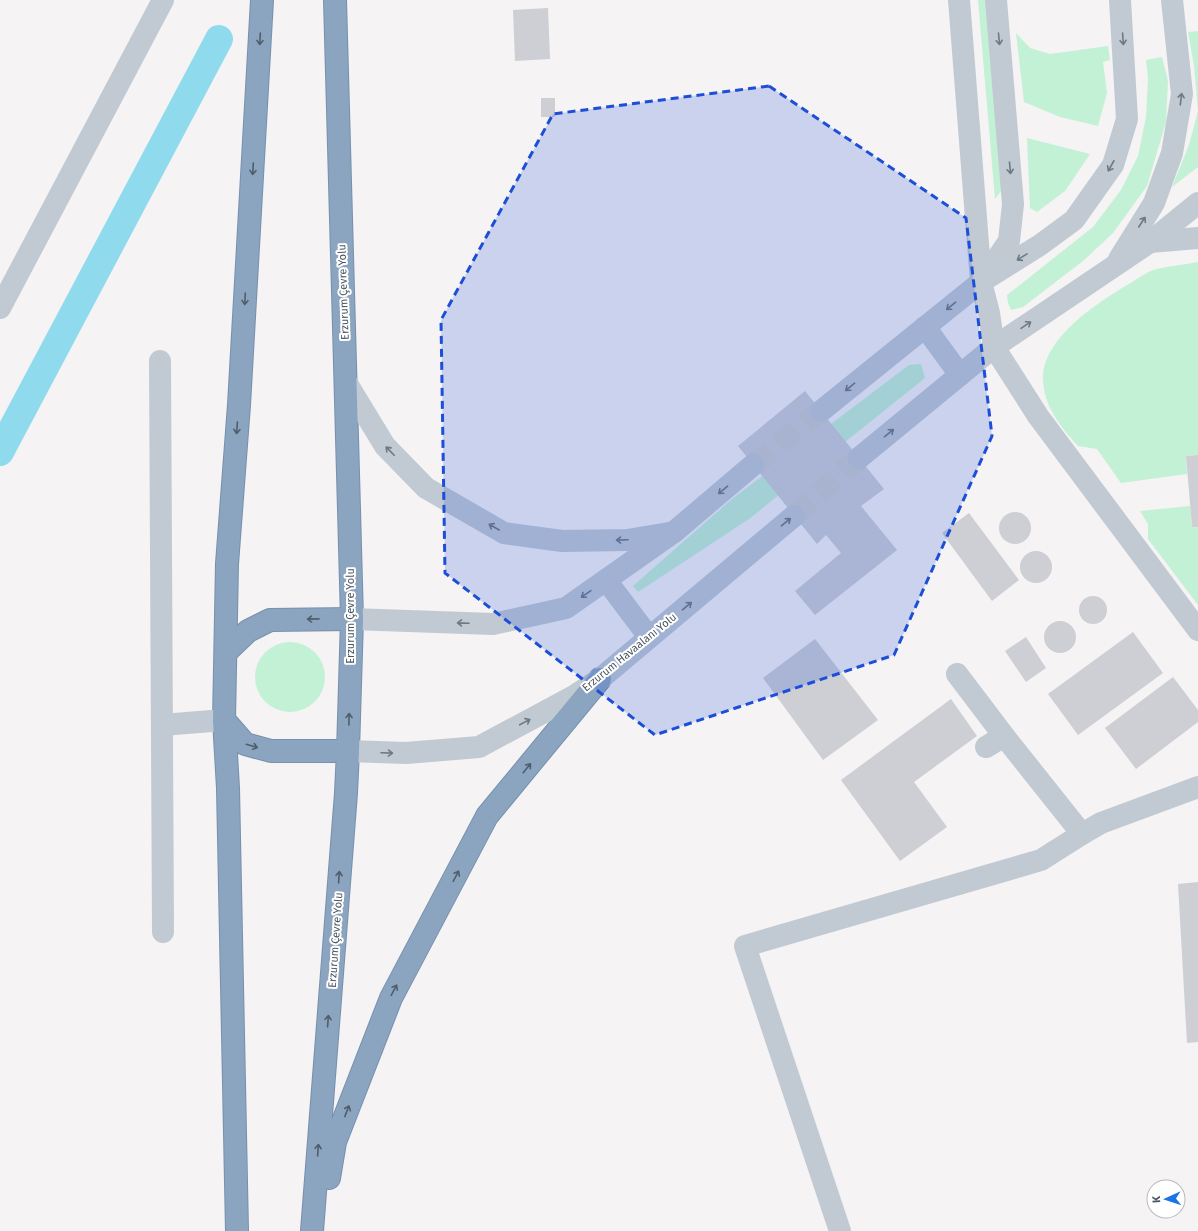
<svg xmlns="http://www.w3.org/2000/svg" width="1198" height="1231" font-family="'Fira Sans',sans-serif">
<rect width="100%" height="100%" fill="#f5f3f3"/>
<g fill="#c3f1d5">
<path d="M 978,0 L 987,0 L 1004,187 L 995,199 Z"/>
<path d="M 1198,31 L 1198,167 L 1172,187 L 1189,145 L 1198,111 L 1194,66 L 1188,32 Z"/>
<path d="M 1016,33 L 1030,48 L 1050,54 L 1108,46 L 1110,60 L 1103,62 L 1107,93 L 1098,126 L 1060,117 L 1024,102 Z"/>
<path d="M 1162,57 L 1168,81 L 1166,122 L 1147,186 L 1113,233 L 1083,261 L 1023,307 L 1011,310 L 1008,303 L 1007,295 L 1093,227 L 1121,190 L 1138,156 L 1146,117 L 1148,79 L 1146,60 Z"/>
<path d="M 1027,138 L 1090,154 L 1065,191 L 1037,212 L 1030,208 Z"/>
<path d="M 1198,262 L 1198,455 L 1186,456 L 1187,474 L 1121,483 L 1097,449 L 1078,446 C 1061,427 1044,407 1043,380 C 1042,338 1097,303 1129,284 C 1136,280 1145,273 1153,270 C 1166,266 1184,265 1198,262 Z"/>
<path d="M 921,364 L 925,378 L 749,519 L 638,592 L 633,586 L 732,499 L 909,365 Z"/>
<path d="M 1190,506 L 1192,527 L 1198,527 L 1198,605 L 1148,539 L 1148,524 L 1140,511 Z"/>
<circle cx="290" cy="677" r="35"/>
</g>
<g fill="none" stroke-linecap="round" stroke-linejoin="round">
<path stroke="#90daee" stroke-width="28" d="M 0,452 L 219,39"/>
</g>
<g fill="#cdcfd5">
<path d="M 548,8 L 550,59 L 515,61 L 513,10 Z"/>
<rect x="541" y="98" width="14" height="19"/>
<path d="M 805,391 L 884,489 L 861,506 L 897,550 L 815,615 L 795,591 L 841,553 L 826,535 L 817,544 L 738,446 Z"/>
<path d="M 1198,455 L 1198,527 L 1192,527 L 1186,456 Z"/>
<circle cx="1015" cy="528" r="16"/>
<path d="M 969,513 L 1019,580 L 992,601 L 942,533 Z"/>
<circle cx="1036" cy="567" r="16"/>
<circle cx="1093" cy="610" r="14"/>
<circle cx="1060" cy="637" r="16"/>
<path d="M 1133,632 L 1163,673 L 1078,735 L 1048,694 Z"/>
<path d="M 1026,637 L 1046,668 L 1026,682 L 1005,651 Z"/>
<path d="M 815,639 L 878,720 L 823,760 L 763,678 Z"/>
<path d="M 1173,677 L 1198,710 L 1198,722 L 1136,769 L 1105,728 Z"/>
<path d="M 951,699 L 977,736 L 914,782 L 947,827 L 900,861 L 841,780 Z"/>
<path d="M 1198,882 L 1198,1042 L 1187,1043 L 1178,884 Z"/>
</g>
<g fill="none" stroke-linecap="round" stroke-linejoin="round">
<g stroke="#caccce" stroke-width="22" stroke-dasharray="22 11" stroke-linecap="butt">
<path d="M 753,465 L 821,411"/>
<path d="M 794,516 L 859,458"/>
</g>
<defs>
<g id="highway">
<path d="M 226,652 L 248,631 L 270,620 L 352,619"/>
<path d="M 224,720 L 245,744 L 271,751 L 348,751"/>
<path d="M 329,1178 L 335,1142 L 391,998 L 487,816 L 600,679"/>
<path d="M 237,1231 L 228,788 L 224,720 L 227,564 L 239,405 L 262,0"/>
<path d="M 312,1231 L 346,793 L 348,751 L 352,619 L 335,0"/>
</g>
</defs>
<use href="#highway" stroke="#7690ad" stroke-width="24"/>
<g stroke="#c1cad2" stroke-width="22">
<path d="M 959,0 L 981,282 L 989,313 L 994,347 L 1038,416 L 1198,630"/>
<path d="M 1150,242 L 1198,238"/>
<path d="M 1119,259 L 1154,203 L 1172,153 L 1182,94 L 1172,0"/>
<path d="M 985,276 L 1009,241 L 1013,204 L 996,0"/>
<path d="M 0,308 L 163,0"/>
<path d="M 925,327 L 960,375"/>
<path d="M 160,361 L 163,932"/>
<path d="M 346,382 L 385,446 L 426,488 L 504,533 L 562,541 L 627,540 L 669,533"/>
<path d="M 821,411 L 981,282 L 1040,245 L 1074,220 L 1113,165 L 1127,119 L 1120,0"/>
<path d="M 859,458 L 994,347 L 1150,242 L 1198,203"/>
<path d="M 606,580 L 649,637"/>
<path d="M 352,619 L 493,624 L 566,608 L 674,532 L 753,465"/>
<path d="M 957,674 L 1004,736"/>
<path d="M 162,725 L 224,720"/>
<path d="M 986,747 L 1004,736 L 1082,834 L 1101,823 L 1198,787"/>
<path d="M 348,751 L 406,753 L 479,747 L 574,696 L 600,679 L 794,516"/>
<path d="M 840,1231 L 745,946 L 1041,860 L 1082,834"/>
</g>
<use href="#highway" stroke="#8ba5c1" stroke-width="22"/>
</g>
<defs><path id="oneway-shaft" d="M-6 0H5M1.5-3L5.5 0L1.5 3" fill="none" stroke-width="1.6" stroke-linecap="round" stroke-linejoin="round"/></defs>
<g stroke="#505e6b">
<use href="#oneway-shaft" transform="translate(260 39) rotate(93)"/>
<use href="#oneway-shaft" transform="translate(253 169) rotate(93)"/>
<use href="#oneway-shaft" transform="translate(245 299) rotate(93)"/>
<use href="#oneway-shaft" transform="translate(237 428) rotate(94)"/>
<use href="#oneway-shaft" transform="translate(313 619) rotate(179)"/>
<use href="#oneway-shaft" transform="translate(349 719) rotate(-89)"/>
<use href="#oneway-shaft" transform="translate(252 746) rotate(16)"/>
<use href="#oneway-shaft" transform="translate(527 768) rotate(-51)"/>
<use href="#oneway-shaft" transform="translate(456 876) rotate(-62)"/>
<use href="#oneway-shaft" transform="translate(339 877) rotate(-86)"/>
<use href="#oneway-shaft" transform="translate(394 990) rotate(-62)"/>
<use href="#oneway-shaft" transform="translate(328 1021) rotate(-86)"/>
<use href="#oneway-shaft" transform="translate(347 1111) rotate(-69)"/>
<use href="#oneway-shaft" transform="translate(318 1150) rotate(-86)"/>
</g>
<g stroke="#6e7983">
<use href="#oneway-shaft" transform="translate(999 39) rotate(85)"/>
<use href="#oneway-shaft" transform="translate(1123 39) rotate(86)"/>
<use href="#oneway-shaft" transform="translate(1181 99) rotate(-83)"/>
<use href="#oneway-shaft" transform="translate(1111 166) rotate(119)"/>
<use href="#oneway-shaft" transform="translate(1010 168) rotate(85)"/>
<use href="#oneway-shaft" transform="translate(1142 222) rotate(-57)"/>
<use href="#oneway-shaft" transform="translate(1022 257) rotate(148)"/>
<use href="#oneway-shaft" transform="translate(951 306) rotate(141)"/>
<use href="#oneway-shaft" transform="translate(1026 325) rotate(-34)"/>
<use href="#oneway-shaft" transform="translate(850 387) rotate(141)"/>
<use href="#oneway-shaft" transform="translate(889 433) rotate(-39)"/>
<use href="#oneway-shaft" transform="translate(390 451) rotate(-134)"/>
<use href="#oneway-shaft" transform="translate(723 490) rotate(140)"/>
<use href="#oneway-shaft" transform="translate(786 522) rotate(-40)"/>
<use href="#oneway-shaft" transform="translate(494 527) rotate(-150)"/>
<use href="#oneway-shaft" transform="translate(622 540) rotate(178)"/>
<use href="#oneway-shaft" transform="translate(586 594) rotate(145)"/>
<use href="#oneway-shaft" transform="translate(687 606) rotate(-40)"/>
<use href="#oneway-shaft" transform="translate(463 623) rotate(-178)"/>
<use href="#oneway-shaft" transform="translate(525 722) rotate(-28)"/>
<use href="#oneway-shaft" transform="translate(387 753) rotate(2)"/>
</g>
<path fill="#1d4ed8" fill-opacity="0.2" stroke="#1d4ed8" stroke-width="3" stroke-dasharray="8 5" stroke-linejoin="round" d="M 769,86 L 966,218 L 992,436 L 894,655 L 655,735 L 445,573 L 441,320 L 553,114 Z"/>
<g text-anchor="middle" stroke-width="4" stroke-linejoin="round" paint-order="stroke">
<g font-size="11" fill="#4a5661" stroke="#fff">
<text transform="translate(343 292) rotate(-92)" y="4">Erzurum Çevre Yolu</text>
<text transform="translate(350 616) rotate(-90)" y="4">Erzurum Çevre Yolu</text>
<text transform="translate(629 652) rotate(-39)" y="4">Erzurum Havaalanı Yolu</text>
<text transform="translate(335 940) rotate(-86)" y="4">Erzurum Çevre Yolu</text>
</g>
</g>
<g transform="translate(1166 1199) rotate(267)"><circle r="19" fill="#ffffff" stroke="#b7bbc0"/>
<path d="M0-3L7 15L0 10L-7 15Z" fill="#1a73e8"/>
<text y="-6" font-size="11" font-weight="bold" text-anchor="middle" fill="#4a5661">K</text>
</g>
</svg>
